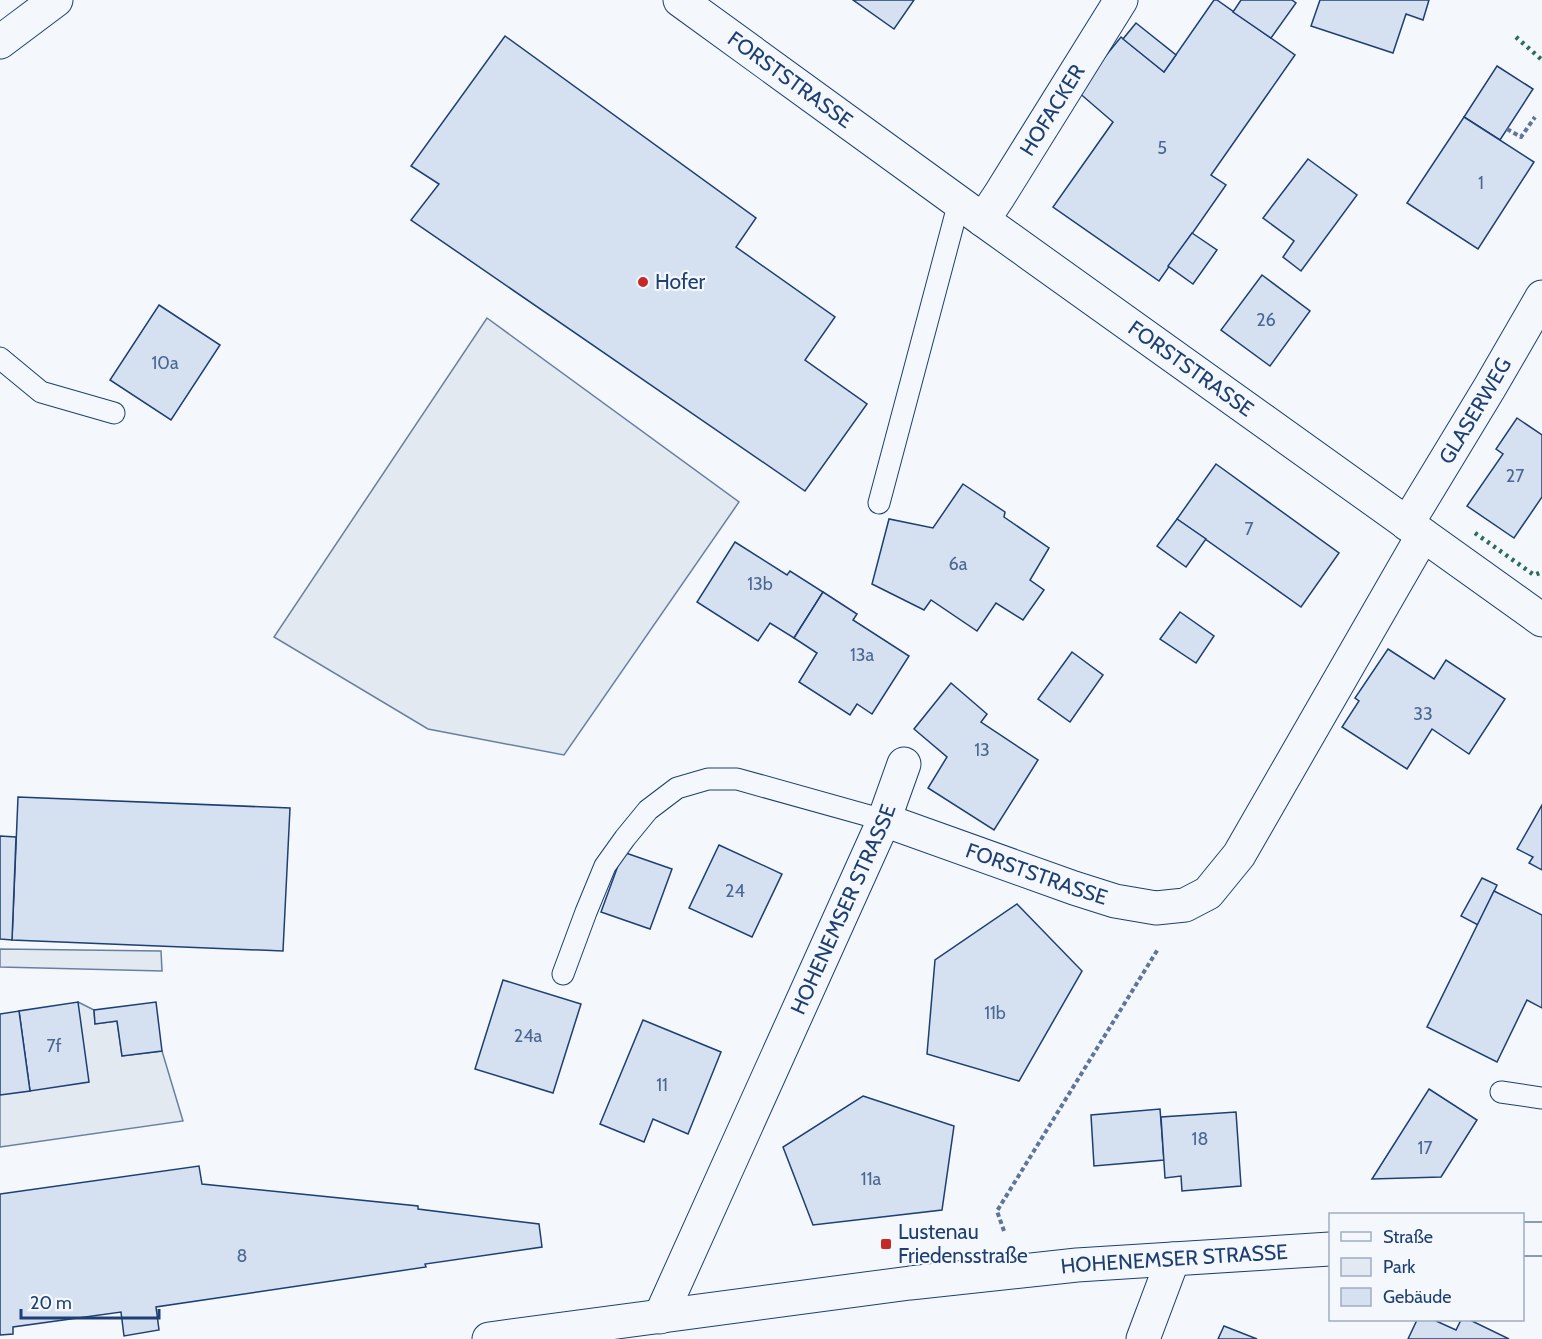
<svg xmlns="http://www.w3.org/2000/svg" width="1542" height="1339" font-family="Cabin,sans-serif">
<rect width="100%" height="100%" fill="#f4f7fb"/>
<g fill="#e3e9f0" stroke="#687fa3" stroke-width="1.5">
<path d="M 487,318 L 739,502 L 564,755 L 428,729 L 274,637 Z"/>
<path d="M 0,949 L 161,951 L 162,971 L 0,967 Z"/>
<path d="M 78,1002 L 94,1010 L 95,1024 L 117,1021 L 122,1056 L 162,1051 L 183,1121 L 0,1147 L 0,1095 Z"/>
</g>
<g fill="#d5e0f0" stroke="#1d3f73" stroke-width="1.5">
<path d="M 853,0 L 914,0 L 894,29 Z"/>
<path d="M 1214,0 L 1217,0 L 1295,55 L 1211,175 L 1226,185 L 1159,281 L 1053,207 L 1113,122 L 1077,91 L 1121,37 L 1164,72 Z"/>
<path d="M 1241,0 L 1292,0 L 1296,3 L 1271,38 L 1233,12 Z"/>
<path d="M 1320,0 L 1429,0 L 1423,20 L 1406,14 L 1393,53 L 1311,26 Z"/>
<path d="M 1136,23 L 1176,55 L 1164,72 L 1123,39 Z"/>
<path d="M 505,36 L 756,218 L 736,247 L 835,317 L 805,360 L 867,404 L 805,491 L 411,220 L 439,184 L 411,166 Z"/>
<path d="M 1497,66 L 1533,89 L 1500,140 L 1464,117 Z"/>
<path d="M 1464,117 L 1534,162 L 1478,249 L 1407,203 Z"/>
<path d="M 1308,159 L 1357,195 L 1301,271 L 1283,257 L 1294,241 L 1263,218 Z"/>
<path d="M 1192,233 L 1217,250 L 1193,284 L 1168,266 Z"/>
<path d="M 1262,275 L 1310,311 L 1270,366 L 1221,330 Z"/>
<path d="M 159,305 L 220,345 L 171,420 L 110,380 Z"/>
<path d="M 1517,418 L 1542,435 L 1542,497 L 1514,538 L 1467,506 L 1503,454 L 1496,449 Z"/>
<path d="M 1216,464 L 1339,553 L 1301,607 L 1177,519 Z"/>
<path d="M 963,484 L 1005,512 L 1004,517 L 1049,548 L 1030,580 L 1044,590 L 1023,620 L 996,603 L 977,631 L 931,600 L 924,610 L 872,584 L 889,519 L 933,528 Z"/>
<path d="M 1177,519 L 1206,539 L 1186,567 L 1157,546 Z"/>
<path d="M 735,542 L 787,575 L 790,571 L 823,592 L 794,638 L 770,623 L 758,641 L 697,602 Z"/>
<path d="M 823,592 L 857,614 L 853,620 L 909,656 L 872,714 L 857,704 L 850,715 L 799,682 L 817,653 L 794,638 Z"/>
<path d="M 1180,612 L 1214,636 L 1196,663 L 1160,639 Z"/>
<path d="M 1388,649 L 1434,679 L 1446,660 L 1505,699 L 1469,754 L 1432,729 L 1407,769 L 1342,727 L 1359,701 L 1355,698 Z"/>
<path d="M 1072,652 L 1103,675 L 1070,722 L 1038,699 Z"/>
<path d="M 951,683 L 987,714 L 981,722 L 1038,760 L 994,830 L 928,788 L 947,757 L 914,729 Z"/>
<path d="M 18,797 L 290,808 L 283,951 L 12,940 Z"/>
<path d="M 1542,805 L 1542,870 L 1529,863 L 1533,857 L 1517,849 Z"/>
<path d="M 0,836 L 16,837 L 12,940 L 0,939 Z"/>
<path d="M 719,845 L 782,874 L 752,937 L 689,908 Z"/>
<path d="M 623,852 L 672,869 L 650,929 L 601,912 Z"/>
<path d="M 1482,878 L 1497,885 L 1478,925 L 1461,916 Z"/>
<path d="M 1494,891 L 1542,915 L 1542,1008 L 1527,1000 L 1497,1062 L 1427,1027 Z"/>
<path d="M 1017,904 L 1082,971 L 1019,1081 L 927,1054 L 935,960 Z"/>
<path d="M 503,980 L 581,1004 L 553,1093 L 475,1069 Z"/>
<path d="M 78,1002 L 89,1082 L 30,1091 L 19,1011 Z"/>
<path d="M 156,1002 L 162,1051 L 122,1056 L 117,1021 L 95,1024 L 94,1010 Z"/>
<path d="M 19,1011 L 30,1091 L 0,1095 L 0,1014 Z"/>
<path d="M 643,1020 L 721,1052 L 688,1134 L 653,1119 L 644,1142 L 600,1124 Z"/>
<path d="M 1429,1089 L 1477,1120 L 1441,1177 L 1372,1179 Z"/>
<path d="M 863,1096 L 954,1126 L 942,1210 L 813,1225 L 783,1147 Z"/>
<path d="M 1160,1109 L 1164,1160 L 1094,1166 L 1091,1115 Z"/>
<path d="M 1236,1112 L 1241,1186 L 1182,1191 L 1181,1176 L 1165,1178 L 1161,1117 Z"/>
<path d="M 199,1166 L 202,1184 L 418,1206 L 418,1209 L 539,1224 L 542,1247 L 425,1264 L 426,1267 L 156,1307 L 159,1330 L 124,1336 L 121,1312 L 13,1327 L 13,1334 L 0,1335 L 0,1194 Z"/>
<path d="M 1417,1320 L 1434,1320 L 1456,1330 L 1461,1320 L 1470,1320 L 1509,1339 L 1408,1339 Z"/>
<path d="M 1224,1326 L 1257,1339 L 1218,1339 Z"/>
</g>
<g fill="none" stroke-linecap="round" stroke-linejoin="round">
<defs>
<g id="lane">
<path d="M 0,358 L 41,392 L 114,413"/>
<path d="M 879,503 L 959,202"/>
<path d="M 563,974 L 586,912 L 605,866 L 625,838 L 648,810 L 677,788 L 708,779 L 737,779 L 884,820"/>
<path d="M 1501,1092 L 1542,1098"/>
</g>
<g id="street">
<path id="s1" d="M 680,0 L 983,220 L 1542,620"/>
<path id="s2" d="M 983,220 L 999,196 L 1121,0"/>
<path id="s3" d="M 1407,524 L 1490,387 L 1542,297"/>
<path id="s4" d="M 884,820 L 1074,888 L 1115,901 L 1156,908 L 1185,905 L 1208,893 L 1239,855 L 1423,535"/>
<path id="s5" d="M 660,1317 L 884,820 L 904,764"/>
<path d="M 1143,1339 L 1173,1259"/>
</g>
<g id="primary">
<path d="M 0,42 L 56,0"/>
<path d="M 1522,1239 L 1542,1239"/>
<path id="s6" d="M 489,1339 L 910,1283 L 1077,1265 L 1330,1249"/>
</g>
</defs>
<use href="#lane" stroke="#1d3f73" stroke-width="23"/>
<use href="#street" stroke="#1d3f73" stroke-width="35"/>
<use href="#primary" stroke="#1d3f73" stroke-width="35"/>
<g stroke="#5e769c" stroke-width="4" stroke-dasharray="4.5 3" stroke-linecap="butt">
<path d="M 1507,129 L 1521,137 L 1535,117"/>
<path d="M 1004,1231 L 997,1211 L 1158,949"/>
</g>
<use href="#lane" stroke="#f4f7fb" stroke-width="21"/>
<use href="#street" stroke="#f4f7fb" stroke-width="33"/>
<use href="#primary" stroke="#f4f7fb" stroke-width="33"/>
<g stroke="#2c6c60" stroke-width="4.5" stroke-dasharray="3 4.5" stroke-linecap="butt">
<path d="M 1516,37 L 1542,60"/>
<path d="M 1475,533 L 1534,575 L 1542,572"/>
</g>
</g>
<g fill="#c62828" stroke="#f4f7fb" stroke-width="2">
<circle cx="643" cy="282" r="6"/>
<rect x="880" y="1238" width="12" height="12" rx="3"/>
</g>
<g text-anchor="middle" stroke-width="4.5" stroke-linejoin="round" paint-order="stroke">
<g font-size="18" fill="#4b6792">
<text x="1162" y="154">5</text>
<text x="1481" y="189">1</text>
<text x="1266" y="326">26</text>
<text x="165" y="369">10a</text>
<text x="1515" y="482">27</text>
<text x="1249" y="535">7</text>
<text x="958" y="570">6a</text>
<text x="760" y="590">13b</text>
<text x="862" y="661">13a</text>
<text x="1423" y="720">33</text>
<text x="982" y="756">13</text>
<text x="735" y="897">24</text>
<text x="995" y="1019">11b</text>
<text x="528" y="1042">24a</text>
<text x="54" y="1052">7f</text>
<text x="662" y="1091">11</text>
<text x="1200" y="1145">18</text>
<text x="1425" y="1154">17</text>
<text x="871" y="1185">11a</text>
<text x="242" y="1262">8</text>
</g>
<g font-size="21" fill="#1d3f73" stroke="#f4f7fb">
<text dy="7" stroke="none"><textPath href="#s1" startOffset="136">FORSTSTRASSE</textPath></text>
<text dy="7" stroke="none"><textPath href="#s2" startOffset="130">HOFACKER</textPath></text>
<text dy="7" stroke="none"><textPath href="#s1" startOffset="630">FORSTSTRASSE</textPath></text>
<text dy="7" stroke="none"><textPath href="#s3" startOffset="132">GLASERWEG</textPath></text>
<text dy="7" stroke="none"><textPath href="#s4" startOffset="162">FORSTSTRASSE</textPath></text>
<text dy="7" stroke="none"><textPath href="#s5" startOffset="447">HOHENEMSER STRASSE</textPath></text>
<text dy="7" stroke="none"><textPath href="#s6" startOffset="690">HOHENEMSER STRASSE</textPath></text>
</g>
<g font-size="21" fill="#1d3f73" stroke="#f4f7fb" text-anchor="start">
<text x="655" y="289">Hofer</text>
<text x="898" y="1239">Lustenau<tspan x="898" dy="24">Friedensstraße</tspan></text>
</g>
</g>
<rect x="1329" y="1213" width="195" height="108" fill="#f4f7fb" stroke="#9eadc5" stroke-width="1.5"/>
<rect x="1341" y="1232" width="30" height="9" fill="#f4f7fb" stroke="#9eadc5" stroke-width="1.5"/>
<text x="1383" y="1243" font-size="18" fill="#1d3f73">Straße</text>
<rect x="1341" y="1258" width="30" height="18" fill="#e3e9f0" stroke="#9eadc5" stroke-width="1.5"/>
<text x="1383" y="1273" font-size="18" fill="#1d3f73">Park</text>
<rect x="1341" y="1288" width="30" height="18" fill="#d5e0f0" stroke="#9eadc5" stroke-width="1.5"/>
<text x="1383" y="1303" font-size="18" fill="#1d3f73">Gebäude</text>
<path d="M21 1309v9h138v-9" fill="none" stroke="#1d3f73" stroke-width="3"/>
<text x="30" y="1309" font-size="18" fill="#1d3f73" stroke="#f4f7fb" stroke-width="4.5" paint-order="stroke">20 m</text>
</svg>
